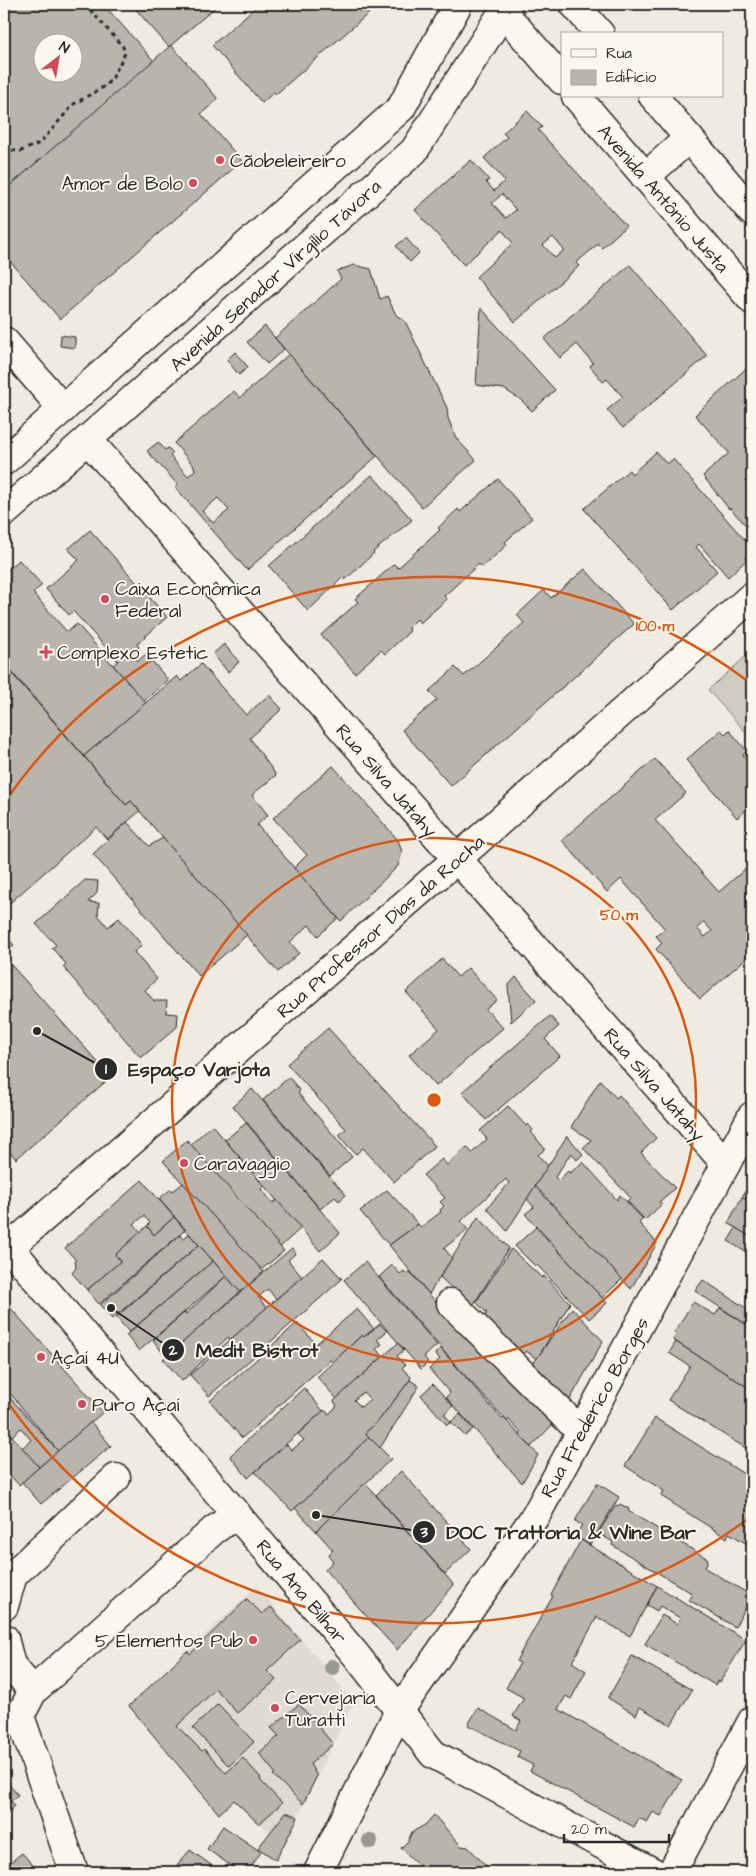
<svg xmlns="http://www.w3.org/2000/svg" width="756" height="1876" font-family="'Architects Daughter',sans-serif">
<rect width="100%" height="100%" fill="#eeebe0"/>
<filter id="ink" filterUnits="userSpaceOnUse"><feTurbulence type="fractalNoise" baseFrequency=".02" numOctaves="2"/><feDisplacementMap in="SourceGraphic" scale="10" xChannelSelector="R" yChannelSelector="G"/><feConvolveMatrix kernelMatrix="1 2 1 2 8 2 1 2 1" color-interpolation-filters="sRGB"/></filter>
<g filter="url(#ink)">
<path fill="#dedbd1" d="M 257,1586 L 354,1702 L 276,1860 L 258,1848 L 270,1833 L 234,1800 L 219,1814 L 129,1706 Z"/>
<path fill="#cecbc2" stroke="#7c7b76" d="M 752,651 L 752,739 L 708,690 Z"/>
<g fill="#b8b5ae" stroke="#2b2b2b" fill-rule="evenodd">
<path d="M 4,4 L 103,4 L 154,61 L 4,191 ZM 42,42 L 72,42 L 72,72 L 42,72 Z"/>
<path d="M 131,4 L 200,4 L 203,6 L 206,4 L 219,4 L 169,47 Z"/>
<path d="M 259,4 L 376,4 L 367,11 L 369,13 L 276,94 L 274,92 L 262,103 L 212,45 Z"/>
<path d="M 752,32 L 752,43 L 746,38 Z"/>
<path d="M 171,45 L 218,99 L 201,114 L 242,161 L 60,319 L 4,254 L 4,191 Z"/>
<path d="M 527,111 L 542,127 L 538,130 L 626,226 L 602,248 L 598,244 L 576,263 L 579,266 L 515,322 L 476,277 L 513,243 L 502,230 L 464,265 L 415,210 L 471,160 L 489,180 L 486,182 L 494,191 L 497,188 L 505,181 L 484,158 L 507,137 L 503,133 ZM 502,194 L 516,210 L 506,218 L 492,203 ZM 553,237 L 564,250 L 555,258 L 543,245 Z"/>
<path d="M 406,238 L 419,253 L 410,262 L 396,246 Z"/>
<path d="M 354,265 L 371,269 L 380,299 L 387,296 L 396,315 L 405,321 L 447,408 L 448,418 L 456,438 L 476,460 L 422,507 L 275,338 L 341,279 L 337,271 Z"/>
<path d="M 630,265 L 707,356 L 623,428 L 607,410 L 623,397 L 607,379 L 603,382 L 590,366 L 593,363 L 577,344 L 560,358 L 544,339 Z"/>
<path d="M 481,308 L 555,390 L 532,411 L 521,400 L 504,389 L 476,385 Z"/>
<path d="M 265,326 L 284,349 L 267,364 L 247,342 Z"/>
<path d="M 61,335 L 75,337 L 75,348 L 60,346 Z"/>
<path d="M 235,352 L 248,367 L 239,375 L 227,360 Z"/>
<path d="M 289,354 L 377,456 L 247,570 L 175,487 L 178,485 L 147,451 L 158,442 L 165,450 L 168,448 L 173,453 L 170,456 L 188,476 L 195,470 L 194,466 L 174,443 L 234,391 L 240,398 ZM 218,498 L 229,510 L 213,523 L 202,511 Z"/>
<path d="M 751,364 L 752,365 L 752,532 L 730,508 L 729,509 L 703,476 L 729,453 L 695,415 Z"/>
<path d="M 656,452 L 667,464 L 673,459 L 752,548 L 752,555 L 728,577 L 699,544 L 696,547 L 717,571 L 673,610 L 584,509 L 629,470 L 632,474 Z"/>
<path d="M 372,475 L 412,520 L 373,552 L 374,553 L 345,580 L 343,577 L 308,611 L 269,566 Z"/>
<path d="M 498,479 L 532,518 L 505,542 L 507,545 L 482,567 L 479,564 L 444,596 L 447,599 L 420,623 L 417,619 L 408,628 L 410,631 L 385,654 L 381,650 L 355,673 L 321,635 L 358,602 L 355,599 L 394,564 L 398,568 L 440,530 L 438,528 L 458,509 L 460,512 Z"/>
<path d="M 90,530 L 167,617 L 137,644 L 139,647 L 132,654 L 138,661 L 146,654 L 168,680 L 144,701 L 113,665 L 118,661 L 73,611 L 69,615 L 46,589 L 79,560 L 68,549 Z"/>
<path d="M 19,560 L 42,585 L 33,593 L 67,632 L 77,624 L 146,703 L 84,756 L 4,663 L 4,574 Z"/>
<path d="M 585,569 L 634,624 L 451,786 L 402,730 L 437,700 L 429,691 L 447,675 L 455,667 L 464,676 L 524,623 L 517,615 L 544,590 L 551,598 Z"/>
<path d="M 224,644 L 239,662 L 228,672 L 213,654 Z"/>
<path d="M 201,664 L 246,715 L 269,695 L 282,709 L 250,738 L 276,775 L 252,795 L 268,815 L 257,825 L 338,918 L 318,936 L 309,925 L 290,942 L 299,953 L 278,972 L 131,801 L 126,805 L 84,756 L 177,676 L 181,681 Z"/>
<path d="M 8,669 L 126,805 L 131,801 L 140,811 L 107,839 L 96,827 L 4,908 L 4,672 Z"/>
<path d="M 721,730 L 725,734 L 729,730 L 747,751 L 743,755 L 752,766 L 752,805 L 737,818 L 686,760 Z"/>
<path d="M 655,759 L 686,793 L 655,820 L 717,890 L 719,892 L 752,863 L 752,953 L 700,999 L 656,949 L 662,943 L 656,936 L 665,929 L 621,879 L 607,892 L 562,840 ZM 704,922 L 712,931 L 705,937 L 697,928 Z"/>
<path d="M 333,766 L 398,840 L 402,852 L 398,866 L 341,921 L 294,868 L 307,855 L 273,818 Z"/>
<path d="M 127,822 L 149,846 L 163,838 L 247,935 L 199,976 L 93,854 Z"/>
<path d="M 85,880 L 98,881 L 97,893 L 88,902 L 99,903 L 98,915 L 108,927 L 119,918 L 142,945 L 134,952 L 157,979 L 145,990 L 154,1001 L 167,1001 L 166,1013 L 178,1014 L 177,1027 L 141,1058 L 63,967 L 66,964 L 52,948 L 56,945 L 36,924 Z"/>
<path d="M 4,935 L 14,945 L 4,954 Z"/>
<path d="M 4,957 L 111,1077 L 16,1159 L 4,1145 Z"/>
<path d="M 442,959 L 458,977 L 468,968 L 497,1000 L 486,1009 L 503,1028 L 436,1086 L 409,1055 L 439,1029 L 406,992 Z"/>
<path d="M 516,977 L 536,1000 L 511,1022 L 508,986 Z"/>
<path d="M 550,1016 L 559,1026 L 545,1039 L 560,1056 L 486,1120 L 462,1092 Z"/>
<path d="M 328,1028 L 435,1146 L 394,1182 L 363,1148 L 356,1154 L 346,1144 L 339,1135 L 346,1129 L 287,1064 Z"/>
<path d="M 289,1077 L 300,1091 L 298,1093 L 352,1157 L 330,1176 L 263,1100 Z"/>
<path d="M 600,1080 L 616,1098 L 619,1095 L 656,1138 L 641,1153 L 675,1188 L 659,1202 L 662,1204 L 645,1220 L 627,1201 L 631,1198 L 583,1148 L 591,1140 L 571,1127 Z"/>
<path d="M 252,1089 L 346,1195 L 339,1201 L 335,1197 L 320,1209 L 233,1106 Z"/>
<path d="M 508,1106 L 526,1126 L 528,1124 L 533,1130 L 531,1132 L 545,1149 L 538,1155 L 548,1166 L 507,1231 L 487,1208 L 509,1183 L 506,1179 L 461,1221 L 468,1230 L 444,1248 L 452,1258 L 429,1294 L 389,1245 L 418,1224 L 421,1227 L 441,1212 L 440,1210 L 444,1206 L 440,1202 L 445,1198 L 423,1175 L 442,1159 L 447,1165 L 467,1147 L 472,1153 L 487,1139 L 480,1131 Z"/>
<path d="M 246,1123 L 340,1233 L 320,1251 L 225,1140 Z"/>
<path d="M 212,1125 L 264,1186 L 261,1189 L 273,1203 L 277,1200 L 301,1228 L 280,1247 L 190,1145 Z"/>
<path d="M 567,1136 L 583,1154 L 577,1160 L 571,1153 L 555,1177 L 558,1181 L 568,1171 L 570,1173 L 583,1162 L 617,1200 L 620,1195 L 643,1219 L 639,1223 L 657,1243 L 631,1289 L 535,1186 Z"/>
<path d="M 187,1140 L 284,1251 L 261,1270 L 163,1161 Z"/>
<path d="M 752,1179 L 752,1204 L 742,1197 Z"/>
<path d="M 142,1180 L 174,1217 L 154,1235 L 147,1226 L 150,1223 L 144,1216 L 134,1224 L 141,1232 L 115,1255 L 121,1261 L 87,1290 L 72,1273 L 76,1268 L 75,1259 L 65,1248 Z"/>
<path d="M 183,1183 L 264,1272 L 240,1292 L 159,1199 L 171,1189 L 173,1191 Z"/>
<path d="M 535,1186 L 622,1279 L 602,1298 L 525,1214 L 534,1207 L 527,1199 Z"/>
<path d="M 387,1190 L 418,1224 L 389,1245 L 360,1211 Z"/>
<path d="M 742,1197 L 752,1204 L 752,1238 L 728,1223 Z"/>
<path d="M 174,1217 L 185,1230 L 99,1304 L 87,1290 L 121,1261 L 115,1255 L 147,1226 L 154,1235 Z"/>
<path d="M 478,1217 L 509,1248 L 472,1307 L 440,1277 Z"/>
<path d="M 536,1227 L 607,1303 L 589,1319 L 537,1265 L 535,1266 L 515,1246 Z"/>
<path d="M 736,1228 L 752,1238 L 752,1256 L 728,1241 Z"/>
<path d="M 189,1234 L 199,1245 L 112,1319 L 100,1305 L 180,1235 L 183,1239 Z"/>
<path d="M 199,1245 L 213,1261 L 129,1332 L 116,1317 Z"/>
<path d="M 292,1248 L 296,1253 L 288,1260 L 302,1277 L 276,1299 L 268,1289 L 258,1297 L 267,1308 L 230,1340 L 228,1337 L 182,1381 L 163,1359 Z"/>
<path d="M 511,1249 L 542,1278 L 544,1276 L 546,1278 L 570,1303 L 537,1359 L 526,1351 L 521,1356 L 483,1318 L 487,1313 L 476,1302 Z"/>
<path d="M 323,1258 L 342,1279 L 209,1396 L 190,1375 Z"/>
<path d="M 213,1261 L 226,1276 L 139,1351 L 126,1335 Z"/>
<path d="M 365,1262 L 437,1345 L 424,1357 L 428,1362 L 421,1369 L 344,1280 Z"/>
<path d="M 392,1265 L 400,1274 L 404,1271 L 407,1274 L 410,1272 L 454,1323 L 555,1422 L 531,1447 L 520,1435 L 521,1433 L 509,1420 L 507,1421 L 470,1381 L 379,1277 Z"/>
<path d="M 226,1276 L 240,1292 L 166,1357 L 153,1340 L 185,1312 L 186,1314 Z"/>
<path d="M 703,1280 L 752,1312 L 752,1320 L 749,1326 L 695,1291 Z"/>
<path d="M 693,1302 L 715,1315 L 720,1308 L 752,1328 L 752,1390 L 673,1340 L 676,1335 L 674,1333 Z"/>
<path d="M 7,1304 L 103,1412 L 58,1451 L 4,1386 L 4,1307 Z"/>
<path d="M 572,1308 L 603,1341 L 567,1405 L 535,1371 L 538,1368 L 533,1364 Z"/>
<path d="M 357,1309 L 374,1329 L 364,1337 L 362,1335 L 333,1362 L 330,1360 L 242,1438 L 210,1401 L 297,1323 L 316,1344 Z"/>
<path d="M 380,1324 L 387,1331 L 377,1340 L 382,1344 L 376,1349 L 383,1356 L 337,1399 L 317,1377 L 362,1335 L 364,1337 Z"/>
<path d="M 676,1342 L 752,1390 L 752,1452 L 668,1400 L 690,1366 L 669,1353 Z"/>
<path d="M 398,1343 L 404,1350 L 397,1356 L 405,1365 L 402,1368 L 411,1377 L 410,1380 L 380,1419 L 365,1433 L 369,1437 L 327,1478 L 328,1479 L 292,1511 L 255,1472 L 286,1444 L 292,1450 L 304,1440 L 298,1434 L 324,1410 L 329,1414 L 337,1406 L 334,1401 ZM 363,1392 L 370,1399 L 361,1407 L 354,1400 Z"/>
<path d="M 440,1348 L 502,1419 L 504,1418 L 538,1455 L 522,1483 L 446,1397 L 450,1393 L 429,1369 L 440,1359 L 435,1354 Z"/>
<path d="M 410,1380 L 419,1386 L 380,1448 L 365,1433 L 380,1419 Z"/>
<path d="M 433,1384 L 453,1406 L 444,1414 L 451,1422 L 447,1425 L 421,1395 Z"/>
<path d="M 304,1388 L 323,1411 L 248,1478 L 230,1456 Z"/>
<path d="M 4,1391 L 58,1451 L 39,1467 L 22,1448 L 31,1440 L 21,1428 L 12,1436 L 4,1428 Z"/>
<path d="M 460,1414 L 473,1429 L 465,1436 L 451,1422 Z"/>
<path d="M 655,1418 L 752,1479 L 752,1547 L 729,1533 L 727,1538 L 661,1496 L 664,1491 L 625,1466 Z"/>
<path d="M 91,1422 L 111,1446 L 41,1504 L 22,1482 Z"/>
<path d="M 4,1433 L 6,1436 L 9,1434 L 12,1436 L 39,1467 L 19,1485 L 4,1469 Z"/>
<path d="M 369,1437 L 391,1459 L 316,1531 L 295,1508 L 328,1479 L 327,1478 Z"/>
<path d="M 401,1471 L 471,1549 L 445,1574 L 376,1495 Z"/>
<path d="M 365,1483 L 454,1585 L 397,1650 L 325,1570 L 333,1561 L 328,1555 L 333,1550 L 316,1531 Z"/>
<path d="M 597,1483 L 619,1497 L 590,1545 L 575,1536 L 582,1525 L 575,1521 Z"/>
<path d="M 620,1504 L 629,1509 L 628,1511 L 708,1559 L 705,1568 L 752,1596 L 735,1627 L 689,1600 L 693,1594 L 612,1545 L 613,1542 L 598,1533 L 616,1505 L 618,1506 Z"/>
<path d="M 581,1540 L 657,1586 L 630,1636 L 597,1617 L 572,1662 L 586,1671 L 571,1699 L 566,1696 L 558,1709 L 682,1780 L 661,1816 L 653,1812 L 647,1822 L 639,1818 L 634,1827 L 530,1771 L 533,1765 L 517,1757 L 520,1751 L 468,1725 L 478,1708 L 516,1730 L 521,1721 L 513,1716 L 524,1698 L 506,1688 L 520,1663 L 516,1661 L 553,1596 L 551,1595 Z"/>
<path d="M 657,1586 L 746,1640 L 720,1682 L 718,1680 L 715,1685 L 645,1644 L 662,1615 L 677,1624 L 680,1618 L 660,1606 L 657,1611 L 647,1605 Z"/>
<path d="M 247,1599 L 262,1614 L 271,1607 L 300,1640 L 267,1671 L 276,1680 L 237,1713 L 216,1689 L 177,1726 L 202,1751 L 204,1749 L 226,1773 L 243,1758 L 261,1778 L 260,1780 L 282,1803 L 259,1824 L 234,1800 L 219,1814 L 129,1706 L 187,1651 L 190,1654 Z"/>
<path d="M 632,1656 L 692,1690 L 671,1725 L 640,1707 L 636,1715 L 608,1698 Z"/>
<path d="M 218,1704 L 254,1742 L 229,1766 L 193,1728 Z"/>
<path d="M 299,1704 L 333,1744 L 310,1764 L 317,1776 L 303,1804 L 273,1775 L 275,1773 L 259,1753 L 279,1736 L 271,1728 Z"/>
<path d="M 4,1779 L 18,1795 L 4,1808 Z"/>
<path d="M 11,1801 L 15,1806 L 4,1816 L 4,1808 Z"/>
<path d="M 286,1812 L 298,1817 L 276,1860 L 258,1848 Z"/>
<path d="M 434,1815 L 461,1846 L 468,1847 L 492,1872 L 426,1872 L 401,1848 L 408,1841 L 412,1832 L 425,1825 Z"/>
<path d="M 223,1826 L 261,1852 L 249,1870 L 252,1872 L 240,1872 L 207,1849 Z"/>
<path d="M 190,1850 L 221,1872 L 171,1872 Z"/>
<path d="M 22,1853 L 30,1862 L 39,1872 L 11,1872 L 6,1866 Z"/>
</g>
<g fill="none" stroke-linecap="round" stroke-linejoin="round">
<defs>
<g id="minor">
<path d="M 574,4 L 600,34"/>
<path d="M 503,12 L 562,80"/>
<path d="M 576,96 L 752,300"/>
<path d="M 653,96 L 752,212"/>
<path d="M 645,177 L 689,138"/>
<path d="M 4,341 L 63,409"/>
<path d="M 88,440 L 726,1164"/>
<path d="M 4,1241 L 356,1655 L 433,1754 L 653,1872"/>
<path d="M 4,1252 L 457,859 L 752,596"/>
<path d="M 451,1303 L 581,1432"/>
<path d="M 4,1606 L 13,1575 L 116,1478"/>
<path d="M 4,1638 L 11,1665 L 33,1691"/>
<path d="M 74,1872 L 20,1716 L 33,1691 L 214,1530 L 237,1514"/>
<path d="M 318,1872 L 399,1711 L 536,1515 L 752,1116"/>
<path d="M 672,1872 L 752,1721"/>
</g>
<g id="major">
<path d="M 4,461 L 401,108 L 458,4"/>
<path d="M 4,513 L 414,151 L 508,4"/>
</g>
</defs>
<use href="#minor" stroke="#2b2b2b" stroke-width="31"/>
<use href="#major" stroke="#2b2b2b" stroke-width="31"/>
<path stroke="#2b2b2b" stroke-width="3" stroke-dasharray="4 4" stroke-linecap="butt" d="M 4,150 L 21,151 L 40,143 L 74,104 L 105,86 L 113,77 L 125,53 L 123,47 L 85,4"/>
<use href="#minor" stroke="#fbf7ec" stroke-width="28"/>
<use href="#major" stroke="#fbf7ec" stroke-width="28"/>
</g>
<g fill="#999791">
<circle cx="332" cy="1667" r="8"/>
<circle cx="370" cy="1841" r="8"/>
</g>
</g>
<g fill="none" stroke="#df570e" stroke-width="2.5">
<circle cx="434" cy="1100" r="262"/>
<path d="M749 1518A523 523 0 0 1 6 1400M6 800A523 523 0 0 1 749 682"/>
</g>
<g fill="#d1495b" stroke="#fbf7ec" stroke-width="2">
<circle cx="220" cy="160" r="5"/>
<circle cx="193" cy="183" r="5"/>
<circle cx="105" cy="599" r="5"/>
<path d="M43.5 644.5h5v5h5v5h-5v5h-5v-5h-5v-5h5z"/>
<circle cx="184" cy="1163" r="5"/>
<circle cx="41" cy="1357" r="5"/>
<circle cx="82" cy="1404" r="5"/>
<circle cx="253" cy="1640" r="5"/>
<circle cx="275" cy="1708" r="5"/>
</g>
<g text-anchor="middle" stroke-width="4" stroke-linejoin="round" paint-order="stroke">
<g font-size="19" fill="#2b2b2b" stroke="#fbf7ec" text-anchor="start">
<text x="230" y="167">Cãobeleireiro</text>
<text x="183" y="190" text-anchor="end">Amor de Bolo</text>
<text x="115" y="595">Caixa Econômica<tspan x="115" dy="22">Federal</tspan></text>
<text x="57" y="659">Complexo Estetic</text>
<text x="194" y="1170">Caravaggio</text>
<text x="51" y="1364">Açaí 4U</text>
<text x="92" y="1411">Puro Açaí</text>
<text x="243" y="1647" text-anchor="end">5 Elementos Pub</text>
<text x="285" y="1704">Cervejaria<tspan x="285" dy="22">Turatti</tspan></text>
</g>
<g font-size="19" fill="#2b2b2b" stroke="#fbf7ec">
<text transform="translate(664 198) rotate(49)" y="7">Avenida Antônio Justa</text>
<text transform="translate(275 275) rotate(-42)" y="7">Avenida Senador Virgílio Távora</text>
<text transform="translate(387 780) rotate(49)" y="7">Rua Silva Jatahy</text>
<text transform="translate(380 926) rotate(-41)" y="7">Rua Professor Dias da Rocha</text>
<text transform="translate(655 1084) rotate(49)" y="7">Rua Silva Jatahy</text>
<text transform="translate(594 1407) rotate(-61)" y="7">Rua Frederico Borges</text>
<text transform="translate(302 1591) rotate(50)" y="7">Rua Ana Bilhar</text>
</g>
</g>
<circle cx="434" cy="1100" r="8" fill="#df570e" stroke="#fbf7ec" stroke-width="2.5"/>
<g font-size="15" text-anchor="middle" font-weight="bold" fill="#df570e" stroke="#fbf7ec" stroke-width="4" stroke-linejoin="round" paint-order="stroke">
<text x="655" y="631">100 m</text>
<text x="619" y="920">50 m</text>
</g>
<path fill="none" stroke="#2b2b2b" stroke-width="2" d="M37 1031L106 1069M111 1308L173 1350M316 1515L424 1532"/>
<g fill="#2b2b2b" stroke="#fbf7ec" stroke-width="2">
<circle cx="37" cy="1031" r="5"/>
<circle cx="111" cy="1308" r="5"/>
<circle cx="316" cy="1515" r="5"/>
<circle cx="106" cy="1069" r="12"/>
<circle cx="173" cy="1350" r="12"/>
<circle cx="424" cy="1532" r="12"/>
</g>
<g font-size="15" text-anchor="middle" font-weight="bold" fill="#fff">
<text x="106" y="1074">1</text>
<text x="173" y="1355">2</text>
<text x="424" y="1537">3</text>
</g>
<g font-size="20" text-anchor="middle" font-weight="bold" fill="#2b2b2b" stroke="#fbf7ec" stroke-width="4" stroke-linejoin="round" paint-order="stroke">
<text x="199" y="1076">Espaço Varjota</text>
<text x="257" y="1357">Medit Bistrot</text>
<text x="571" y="1539">DOC Trattoria &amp; Wine Bar</text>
</g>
<rect width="756" height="1876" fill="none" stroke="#fbf7ec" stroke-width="20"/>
<rect x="10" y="10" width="736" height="1856" fill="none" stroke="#2b2b2b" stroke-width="2" filter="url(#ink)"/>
<rect x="561" y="32" width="162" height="65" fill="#fbf7ec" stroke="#a8a59f"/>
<rect x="571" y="49" width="25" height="8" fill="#fbf7ec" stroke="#a8a59f"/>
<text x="606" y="58" font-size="15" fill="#2b2b2b">Rua</text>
<rect x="571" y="70" width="25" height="15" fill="#b8b5ae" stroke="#a8a59f"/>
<text x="606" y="82" font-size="15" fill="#2b2b2b">Edifício</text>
<g transform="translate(58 58) rotate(31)"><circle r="24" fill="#fbf7ec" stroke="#a8a59f"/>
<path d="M0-4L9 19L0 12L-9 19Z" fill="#d1495b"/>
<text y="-8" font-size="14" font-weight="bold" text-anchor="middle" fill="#2b2b2b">N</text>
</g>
<path d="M564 1834v8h105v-8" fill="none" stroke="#2b2b2b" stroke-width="2.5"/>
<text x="571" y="1834" font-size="15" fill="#2b2b2b" stroke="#fbf7ec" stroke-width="4" paint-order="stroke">20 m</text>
</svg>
